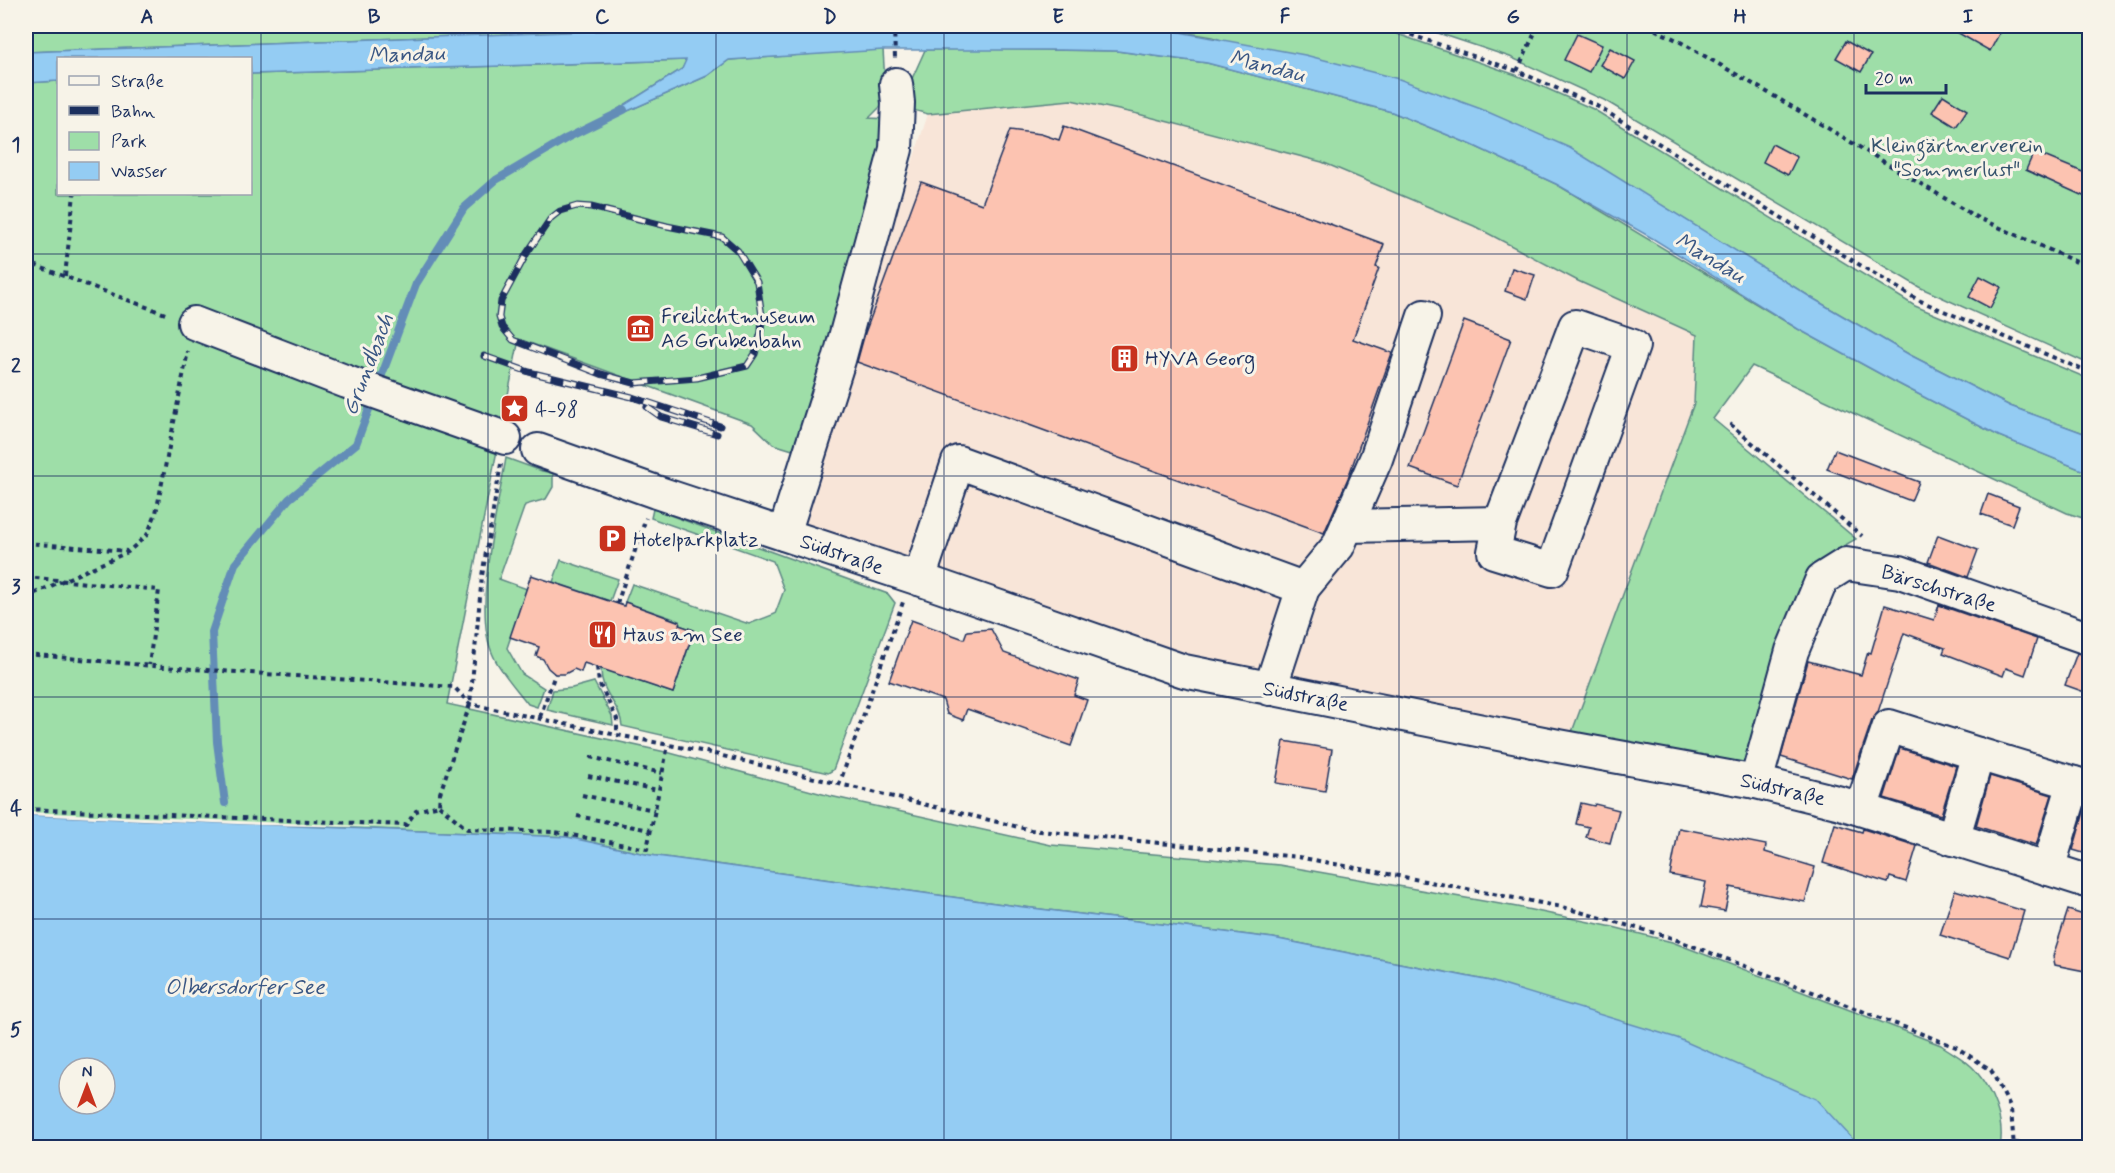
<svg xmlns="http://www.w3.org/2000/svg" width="2115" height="1173" font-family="Mynerve,sans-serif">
<rect width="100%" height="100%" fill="#f7f3e8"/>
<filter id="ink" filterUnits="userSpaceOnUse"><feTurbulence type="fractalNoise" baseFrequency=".0167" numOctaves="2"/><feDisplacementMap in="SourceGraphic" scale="12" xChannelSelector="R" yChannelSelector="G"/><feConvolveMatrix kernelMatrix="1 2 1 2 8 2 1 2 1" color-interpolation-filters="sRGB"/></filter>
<g filter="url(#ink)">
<path fill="#f8e5d8" d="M 1071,100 L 1138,114 L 1322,162 L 1474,226 L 1578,281 L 1697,335 L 1694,403 L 1569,740 L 1242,674 L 794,526 L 928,114 Z"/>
<g fill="#9edea8" stroke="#5c8683" stroke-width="1.5">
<path d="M 26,26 L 727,26 L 26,52 Z"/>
<path d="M 1146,26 L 1374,26 L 1516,75 L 1593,109 L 1915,306 L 2089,379 L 2089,435 L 2010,406 L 1910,355 L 1812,298 L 1661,205 L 1213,37 Z"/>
<path d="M 1417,26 L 2089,26 L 2089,364 L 1919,287 L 1604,100 L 1510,57 Z"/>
<path d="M 883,49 L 886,101 L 869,118 L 888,119 L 873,206 L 796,451 L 773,444 L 752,424 L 519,339 L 447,704 L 670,753 L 830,796 L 1051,845 L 1279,865 L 1517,907 L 1613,927 L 1672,942 L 1941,1045 C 1952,1053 1967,1060 1975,1070 C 1993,1091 2005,1121 2000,1147 L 1860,1147 L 1857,1142 L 1490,981 L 1273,938 L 1024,907 L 650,855 L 567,837 L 26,815 L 26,83 L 58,81 L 58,194 L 250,194 L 251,74 L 687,60 L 682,69 L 618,109 L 621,114 L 707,76 L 729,60 Z"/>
<path d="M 970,49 L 1117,51 L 1207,63 L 1392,112 L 1472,145 L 1556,184 L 1798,329 L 1897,383 L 1999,436 L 2089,473 L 2089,520 L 2067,513 L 1752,366 L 1713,419 L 1856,539 L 1840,548 L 1818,565 L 1747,768 L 1569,740 L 1694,403 L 1697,335 L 1578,281 L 1474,226 L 1322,162 L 1138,114 L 1071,100 L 928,114 L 913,110 L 910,83 L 925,50 Z"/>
<path d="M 506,458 L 542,471 L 553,473 L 553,487 L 546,499 L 525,505 L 499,579 L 527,589 L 507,648 L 522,674 L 544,688 L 537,707 L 528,704 C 518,691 499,670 493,655 C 472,611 498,507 506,458 Z"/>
<path d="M 653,509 L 888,594 L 895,603 L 833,770 L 828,773 L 622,726 C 620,703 600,694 601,668 L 673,693 L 694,631 L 679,625 L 680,621 L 625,602 L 632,584 L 749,624 L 775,614 L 784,590 L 773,561 L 651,518 Z"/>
<path d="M 561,560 L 618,579 L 610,601 L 553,582 Z"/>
<path d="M 594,682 L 612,716 L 613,725 L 547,710 L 553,690 L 572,688 Z"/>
</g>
<g fill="#94ccf3" stroke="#648db7" stroke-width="1.5" fill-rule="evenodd">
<path d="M 727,26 L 1146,26 L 1305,55 L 1399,79 L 1481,109 L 1570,148 L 1812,298 L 1910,355 L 2010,406 L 2089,435 L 2089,473 L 1999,436 L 1897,383 L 1798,329 L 1652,238 L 1556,184 L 1472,145 L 1392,112 L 1207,63 L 1117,51 L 1061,50 L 883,50 L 729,60 L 707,76 L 621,114 L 615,114 L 618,109 L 682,69 L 686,60 L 251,74 L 250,58 L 58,58 L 58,81 L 26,83 L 26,52 Z"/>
<path d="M 26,815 L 567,837 L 650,855 L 1024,907 L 1273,938 L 1490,981 L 1677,1038 L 1816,1099 L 1860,1147 L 26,1148 ZM 69,1068 L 105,1068 L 105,1104 L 69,1104 Z"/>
</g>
<path fill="#f7f3e8" d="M 26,812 L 261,822 L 419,828 L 261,825 L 26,815 Z"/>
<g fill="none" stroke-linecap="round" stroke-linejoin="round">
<path stroke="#648db7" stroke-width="8" d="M 225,803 L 217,742 L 212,632 L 235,564 L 289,499 L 356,444 L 416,284 L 464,208 L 496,180 L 567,138 L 624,110"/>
</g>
<g fill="#fcc3b1" stroke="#1b2f5e" stroke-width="1.5">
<path d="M 1946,26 L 1988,26 L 2000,32 L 1990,51 Z"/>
<path d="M 1577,34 L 1602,45 L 1589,72 L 1564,60 Z"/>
<path d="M 1846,41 L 1871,55 L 1861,72 L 1836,58 Z"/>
<path d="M 1610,48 L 1635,61 L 1625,79 L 1600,65 Z"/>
<path d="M 1943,95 L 1967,110 L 1956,127 L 1932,112 Z"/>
<path d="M 1064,126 L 1384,244 L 1376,267 L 1379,268 L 1353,339 L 1392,353 L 1348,478 L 1324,533 L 857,362 L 865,333 L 921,182 L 982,204 L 1010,130 L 1041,134 L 1059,140 Z"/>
<path d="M 1772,144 L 1797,157 L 1788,175 L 1763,162 Z"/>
<path d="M 2034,152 L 2090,175 L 2090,199 L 2026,170 Z"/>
<path d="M 1512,268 L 1535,275 L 1527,299 L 1505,291 Z"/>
<path d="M 1980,276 L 2001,287 L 1990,308 L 1969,297 Z"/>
<path d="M 1464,321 L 1511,339 L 1457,485 L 1410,468 Z"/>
<path d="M 1835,450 L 1919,482 L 1911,501 L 1827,469 Z"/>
<path d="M 1988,494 L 2019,506 L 2012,525 L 1981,514 Z"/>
<path d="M 1938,535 L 1978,550 L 1968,577 L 1928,562 Z"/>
<path d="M 531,575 L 624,606 L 625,602 L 680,622 L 679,625 L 694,630 L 673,693 L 584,663 L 581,672 L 574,669 L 565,674 L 555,674 L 548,668 L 543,659 L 536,656 L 539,647 L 510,637 Z"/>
<path d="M 1885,605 L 1934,620 L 1939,605 L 2037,639 L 2025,675 L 2006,668 L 2003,676 L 1943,653 L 1945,648 L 1904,633 L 1878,712 L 1872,720 L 1852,779 L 1781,757 L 1808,661 L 1861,675 L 1868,652 L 1871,653 Z"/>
<path d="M 911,620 L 964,639 L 967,631 L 991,629 L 1004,653 L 1079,680 L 1074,695 L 1087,700 L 1071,746 L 967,709 L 963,720 L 947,714 L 943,700 L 889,681 Z"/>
<path d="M 2077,653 L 2090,656 L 2090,694 L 2065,685 Z"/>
<path d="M 1284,741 L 1332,749 L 1325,791 L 1276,783 Z"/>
<path d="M 1900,748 L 1956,766 L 1941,815 L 1884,798 Z"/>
<path d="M 1990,776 L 2052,795 L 2036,845 L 1976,826 Z"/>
<path d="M 1581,803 L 1594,806 L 1595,804 L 1619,810 L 1610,843 L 1586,837 L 1589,827 L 1576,824 Z"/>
<path d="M 2086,805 L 2090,805 L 2090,855 L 2073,850 Z"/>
<path d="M 1835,824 L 1862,832 L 1863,829 L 1917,846 L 1906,882 L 1890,877 L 1888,883 L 1823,863 Z"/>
<path d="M 1679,828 L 1766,845 L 1765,852 L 1815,867 L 1805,902 L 1730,887 L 1725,911 L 1701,907 L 1706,882 L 1670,875 Z"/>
<path d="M 1955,890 L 2024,911 L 2010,957 L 1940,935 Z"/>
<path d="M 2068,910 L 2090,917 L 2090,972 L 2055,965 L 2053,956 Z"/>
</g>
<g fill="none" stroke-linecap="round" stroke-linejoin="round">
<defs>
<g id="minor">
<path d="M 194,323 L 347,382 L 505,438"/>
<path d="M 538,450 L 656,492 L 919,579 L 1184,671 L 1553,745 L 1756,782 L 1841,803 L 2090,882"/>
<path d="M 1347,526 L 1500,523 L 1575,326 L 1633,346 L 1552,570 L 1494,552 L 1500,523"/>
<path d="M 784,534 L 839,360 L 896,149 L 898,103 L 896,84"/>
<path d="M 919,579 L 958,462 L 1303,588 L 1270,689"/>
<path d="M 1303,588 L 1338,546 L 1376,459 L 1424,316"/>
<path d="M 1756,782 L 1792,651 L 1822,579 L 1846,564 L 1900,572 L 2090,639"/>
<path d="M 1861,809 L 1889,726 L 1978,754"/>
<path d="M 1953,839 L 1978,754 L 2074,783"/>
<path d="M 2048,869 L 2074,783 L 2090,788"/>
</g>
</defs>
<use href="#minor" stroke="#1b2f5e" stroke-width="36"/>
<g stroke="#1b2f5e" stroke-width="4" stroke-dasharray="4.5 4.5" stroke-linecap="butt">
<path d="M 894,26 L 895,58"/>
<path d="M 1385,26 L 1517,71 L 1595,105 L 1918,300 L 2090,373"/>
<path d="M 1647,26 L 1677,40 L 1779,99 L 1976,217 L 2090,268"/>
<path d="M 1517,71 L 1538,26"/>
<path d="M 26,262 L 168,315"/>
<path d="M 65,276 L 74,194"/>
<path d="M 1730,424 L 1862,536"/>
<path d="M 26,543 L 127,551"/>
<path d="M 26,577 L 159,590 L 149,665"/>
<path d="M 26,597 L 128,552 L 147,535 L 156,513 L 188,351"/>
<path d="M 617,604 L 646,518"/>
<path d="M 26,654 L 164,667 L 454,687 L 470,704 L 617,735 L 706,752 L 1031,830 L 1298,857 L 1562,907 L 1669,937 L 1956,1047 L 1991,1070 L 2011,1109 L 2014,1148"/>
<path d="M 597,667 L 599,683 L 617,719 L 617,735"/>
<path d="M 540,717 L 555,674"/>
<path d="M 590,757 L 662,773"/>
<path d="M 588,776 L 658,790"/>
<path d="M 839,785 L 903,602"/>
<path d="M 582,795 L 654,810"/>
<path d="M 439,805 L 467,829 L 555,832 L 647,849 L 668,745"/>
<path d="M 26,809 L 406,825 L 416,811 L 439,805 L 440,793 L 470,704 L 482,576 L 501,464"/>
<path d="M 577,816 L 650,830"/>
<path d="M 2015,1143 L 2075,1148"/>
</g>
<use href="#minor" stroke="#f7f3e8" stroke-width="32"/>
<defs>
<g id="rail">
<path d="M 577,206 L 591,207 L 667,226 L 722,237 L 738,251 L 757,282 L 762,316 L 761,332 L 755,354 L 747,366 L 697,378 L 634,383 L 601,374 L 513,340 L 502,327 L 499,317 L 501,301 L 527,253 L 551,218 L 560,211 Z"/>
<path d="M 484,356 L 529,372 L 632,397 L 720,426"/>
<path d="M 647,407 L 661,417 L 717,434"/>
</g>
</defs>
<use href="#rail" stroke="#1b2f5e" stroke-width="7"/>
<use href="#rail" stroke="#f7f3e8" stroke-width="4.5" stroke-dasharray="14" stroke-linecap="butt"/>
</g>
</g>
<path fill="none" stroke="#1b2f5e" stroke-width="1.5" stroke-opacity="0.55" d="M 261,26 L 261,1148M 488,26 L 488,1148M 716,26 L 716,1148M 944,26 L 944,1148M 1171,26 L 1171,1148M 1399,26 L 1399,1148M 1627,26 L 1627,1148M 1854,26 L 1854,1148M 26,254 L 2090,254M 26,476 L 2090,476M 26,697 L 2090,697M 26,919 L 2090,919"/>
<defs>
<symbol id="museum-square" viewBox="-11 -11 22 22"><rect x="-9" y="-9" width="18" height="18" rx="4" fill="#c8321e" stroke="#f7f3e8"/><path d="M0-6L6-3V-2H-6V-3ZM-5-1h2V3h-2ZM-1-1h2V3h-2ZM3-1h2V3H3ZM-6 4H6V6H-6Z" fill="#fff"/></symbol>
<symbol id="building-square" viewBox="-11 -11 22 22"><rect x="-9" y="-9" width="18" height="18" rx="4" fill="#c8321e" stroke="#f7f3e8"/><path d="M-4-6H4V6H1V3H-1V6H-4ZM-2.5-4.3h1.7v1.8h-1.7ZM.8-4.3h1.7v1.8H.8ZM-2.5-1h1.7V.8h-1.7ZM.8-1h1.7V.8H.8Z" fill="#fff"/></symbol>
<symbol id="sight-square" viewBox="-11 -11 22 22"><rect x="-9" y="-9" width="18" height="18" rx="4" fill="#c8321e" stroke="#f7f3e8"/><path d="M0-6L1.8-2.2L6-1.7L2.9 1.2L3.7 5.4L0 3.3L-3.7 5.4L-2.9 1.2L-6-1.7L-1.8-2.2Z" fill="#fff"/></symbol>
<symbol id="parking-square" viewBox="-11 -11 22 22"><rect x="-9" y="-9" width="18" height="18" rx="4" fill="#c8321e" stroke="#f7f3e8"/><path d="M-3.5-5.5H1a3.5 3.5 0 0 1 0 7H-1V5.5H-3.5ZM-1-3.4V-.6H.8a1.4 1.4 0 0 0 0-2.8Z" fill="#fff"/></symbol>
<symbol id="restaurant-square" viewBox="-11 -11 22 22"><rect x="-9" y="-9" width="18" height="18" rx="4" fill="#c8321e" stroke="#f7f3e8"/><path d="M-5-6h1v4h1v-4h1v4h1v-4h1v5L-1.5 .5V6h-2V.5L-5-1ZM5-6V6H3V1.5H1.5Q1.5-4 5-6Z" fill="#fff"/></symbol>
</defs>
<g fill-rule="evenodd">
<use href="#museum-square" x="624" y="312" width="33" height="33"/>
<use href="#building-square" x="1108" y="342" width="33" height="33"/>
<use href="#sight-square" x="498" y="392" width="33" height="33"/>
<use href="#parking-square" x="596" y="522" width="33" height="33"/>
<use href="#restaurant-square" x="586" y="618" width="33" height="33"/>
</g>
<g text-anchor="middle" stroke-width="6" stroke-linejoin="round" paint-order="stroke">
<g font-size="21" fill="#35526d" stroke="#f7f3e8">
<text x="1957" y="152">Kleingärtnerverein<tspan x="1957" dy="24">"Sommerlust"</tspan></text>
</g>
<g font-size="21" fill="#1b2f5e" stroke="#f7f3e8" text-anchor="start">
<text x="661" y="323">Freilichtmuseum<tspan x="661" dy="24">AG Grubenbahn</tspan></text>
<text x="1145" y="365">HYVA Georg</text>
<text x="535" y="416">4-98</text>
<text x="633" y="546">Hotelparkplatz</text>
<text x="623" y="641">Haus am See</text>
</g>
<g font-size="21" fill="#1b2f5e" stroke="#f7f3e8">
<text transform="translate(842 554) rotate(19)" y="7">Südstraße</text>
<text transform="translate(1939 588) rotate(17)" y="7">Bärschstraße</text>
<text transform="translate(1306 696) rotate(11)" y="7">Südstraße</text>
<text transform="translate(1783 789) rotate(13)" y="7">Südstraße</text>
</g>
<g font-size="22" font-style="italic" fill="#395683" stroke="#f7f3e8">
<text transform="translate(407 53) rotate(-2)" y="8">Mandau</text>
<text transform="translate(1268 65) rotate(14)" y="8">Mandau</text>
<text transform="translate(1711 257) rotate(31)" y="8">Mandau</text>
<text transform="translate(367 364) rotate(-69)" y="8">Grundbach</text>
<text x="245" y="994">Olbersdorfer See</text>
</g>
</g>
<rect width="2115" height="1173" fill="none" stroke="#f7f3e8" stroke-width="66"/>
<rect x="57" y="57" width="195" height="138" fill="#f7f3e8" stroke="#9fa5b1" stroke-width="1.5"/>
<rect x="69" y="76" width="30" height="9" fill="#f7f3e8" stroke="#9fa5b1" stroke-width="1.5"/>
<text x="111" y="87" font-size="18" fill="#1b2f5e">Straße</text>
<rect x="69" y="106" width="30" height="9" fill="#1b2f5e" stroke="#9fa5b1" stroke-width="1.5"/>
<text x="111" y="117" font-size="18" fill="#1b2f5e">Bahn</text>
<rect x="69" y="132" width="30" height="18" fill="#9edea8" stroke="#9fa5b1" stroke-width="1.5"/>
<text x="111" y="147" font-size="18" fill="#1b2f5e">Park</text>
<rect x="69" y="162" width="30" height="18" fill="#94ccf3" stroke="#9fa5b1" stroke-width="1.5"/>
<text x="111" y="177" font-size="18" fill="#1b2f5e">Wasser</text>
<g transform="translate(87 1086)"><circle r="28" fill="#f7f3e8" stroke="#9fa5b1" stroke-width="1.5"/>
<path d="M0-4.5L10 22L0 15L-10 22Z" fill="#c8321e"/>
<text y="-9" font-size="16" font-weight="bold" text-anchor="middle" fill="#1b2f5e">N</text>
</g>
<path d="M1866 84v9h80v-9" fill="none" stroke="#1b2f5e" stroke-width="3"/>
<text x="1875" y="84" font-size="18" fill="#1b2f5e" stroke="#f7f3e8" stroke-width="4.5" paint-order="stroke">20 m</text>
<rect x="33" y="33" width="2049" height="1107" fill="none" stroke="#1b2f5e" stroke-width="2"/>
<g font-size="20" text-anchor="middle" font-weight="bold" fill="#1b2f5e">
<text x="147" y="23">A</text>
<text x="374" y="23">B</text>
<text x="602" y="23">C</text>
<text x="830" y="23">D</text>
<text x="1058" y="23">E</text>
<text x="1285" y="23">F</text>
<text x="1513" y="23">G</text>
<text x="1740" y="23">H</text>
<text x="1968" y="23">I</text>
<text x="16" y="151">1</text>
<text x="16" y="372">2</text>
<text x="16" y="593">3</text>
<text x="16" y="815">4</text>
<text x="16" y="1036">5</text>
</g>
</svg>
